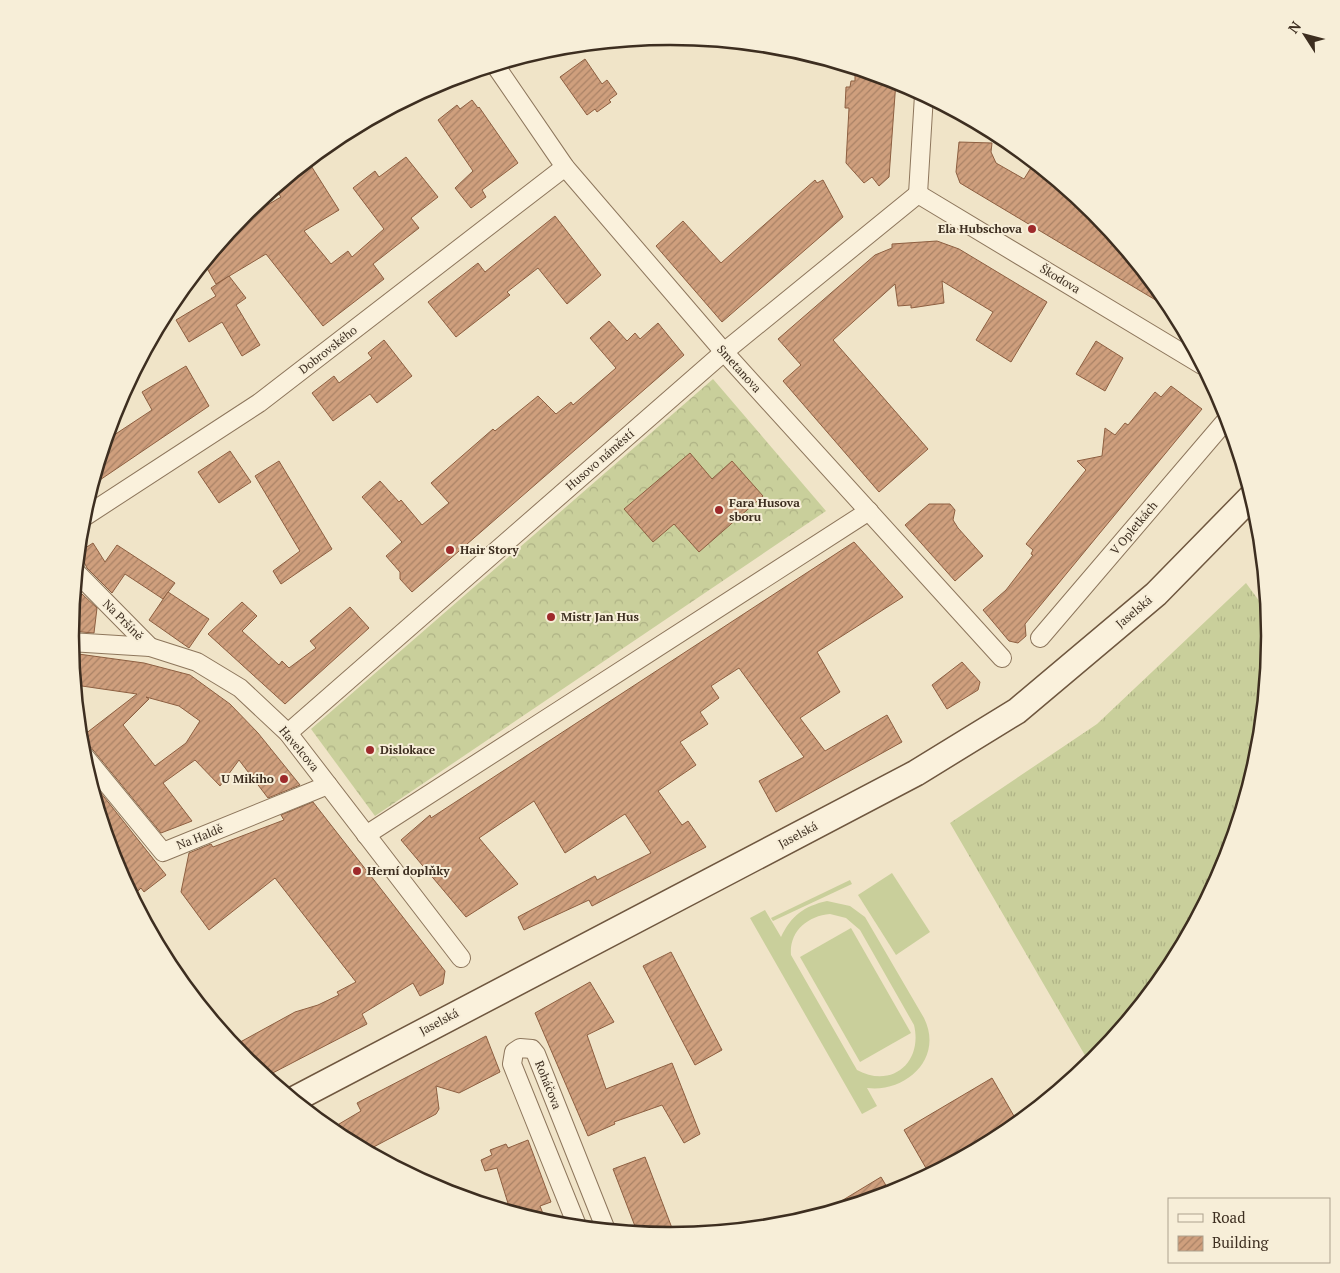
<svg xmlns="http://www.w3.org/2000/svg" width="1340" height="1273" font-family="'PT Serif',serif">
<defs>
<pattern id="grass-tufts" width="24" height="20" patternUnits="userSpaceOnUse" patternTransform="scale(1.25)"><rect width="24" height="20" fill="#c9cf9b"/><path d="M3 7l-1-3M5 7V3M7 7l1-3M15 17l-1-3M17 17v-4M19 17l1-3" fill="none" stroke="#aeb285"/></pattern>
<pattern id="forest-crowns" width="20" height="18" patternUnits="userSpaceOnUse" patternTransform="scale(1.25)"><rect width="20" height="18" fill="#c9cf9b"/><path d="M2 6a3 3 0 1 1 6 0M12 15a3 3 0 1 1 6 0" fill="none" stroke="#aeb285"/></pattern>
<pattern id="building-hatch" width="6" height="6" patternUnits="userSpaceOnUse" patternTransform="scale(1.25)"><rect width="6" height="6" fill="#cf9f7d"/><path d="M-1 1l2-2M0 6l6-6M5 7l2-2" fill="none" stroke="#a98266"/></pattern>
</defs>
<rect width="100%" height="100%" fill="#f0e4c8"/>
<path fill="url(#grass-tufts)" d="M 1246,583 L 1268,613 L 1270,637 L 1259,754 L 1224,866 L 1169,970 L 1090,1064 L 950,823 L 1097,724 Z"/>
<path fill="url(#forest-crowns)" d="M 713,379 L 826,511 L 375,816 L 311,729 Z"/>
<g fill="#c9cf9b" fill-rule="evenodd">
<path d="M 892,873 L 930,932 L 896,955 L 858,895 Z"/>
<path d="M 850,880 L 852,884 L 773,921 L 771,918 Z"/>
<path d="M 827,901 L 850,906 L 865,917 L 924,1018 C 944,1058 906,1093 867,1088 L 877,1106 L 862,1114 L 750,918 L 765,910 L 781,937 C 791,916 804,906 827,901 ZM 830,914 L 846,918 L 860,930 L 914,1025 C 923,1062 892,1089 857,1070 L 791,955 C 789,932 807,916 830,914 Z"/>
<path d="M 851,928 L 911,1033 L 860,1062 L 800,957 Z"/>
</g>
<g fill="url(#building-hatch)" stroke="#8d5f41" fill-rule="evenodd">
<path d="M 585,59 L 602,84 L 607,80 L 617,94 L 609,100 L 611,102 L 597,112 L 595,109 L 587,115 L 560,77 Z"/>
<path d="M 855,69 L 896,81 L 889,177 L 879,186 L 872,177 L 864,183 L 846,163 L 849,108 L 845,108 L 846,87 L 850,87 L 851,81 L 855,81 Z"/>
<path d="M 472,100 L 478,108 L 479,107 L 518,163 L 482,190 L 486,197 L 471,208 L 455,188 L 473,171 L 438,120 L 457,105 L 460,109 Z"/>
<path d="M 959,142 L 992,143 L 991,152 L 996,163 L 1024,179 L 1032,166 L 1064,187 L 1095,212 L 1174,311 L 960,183 L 956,172 Z"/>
<path d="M 406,157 L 438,197 L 411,218 L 419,228 L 373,264 L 384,279 L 323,326 L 266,254 L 216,284 L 204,263 L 237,223 L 281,197 L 275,188 L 308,161 L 339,210 L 304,231 L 331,264 L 348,251 L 352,257 L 384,229 L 353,188 L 375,171 L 379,177 Z"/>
<path d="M 815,180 L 817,183 L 823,180 L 843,217 L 722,322 L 656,246 L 683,221 L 721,263 Z"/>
<path d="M 555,216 L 601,275 L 567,304 L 538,268 L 507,292 L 510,295 L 456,337 L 428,302 L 478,263 L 485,272 Z"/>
<path d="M 937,241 L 959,249 L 1047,302 L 1011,362 L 976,340 L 993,312 L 942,281 L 944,303 L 911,308 L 911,305 L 898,306 L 895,284 L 833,340 L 928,449 L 879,492 L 783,381 L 801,365 L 778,339 L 875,255 L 892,248 L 892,244 Z"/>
<path d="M 229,276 L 246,298 L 236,305 L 260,345 L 242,356 L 222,322 L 189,342 L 176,320 L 216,296 L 211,288 Z"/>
<path d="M 609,321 L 627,341 L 635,333 L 640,339 L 658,323 L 684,355 L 412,592 L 400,579 L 400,572 L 386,556 L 402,542 L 362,497 L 380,481 L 399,502 L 401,500 L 422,525 L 449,503 L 431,483 L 493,429 L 495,431 L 538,396 L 556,414 L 571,402 L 573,405 L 616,368 L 590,338 Z"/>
<path d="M 384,340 L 412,376 L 377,403 L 370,394 L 333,421 L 312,393 L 334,376 L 339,383 L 372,358 L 368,353 Z"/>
<path d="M 1096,341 L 1123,358 L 1105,391 L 1076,374 Z"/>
<path d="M 186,366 L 209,406 L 91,486 L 105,441 L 152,410 L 142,392 Z"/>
<path d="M 1171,386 L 1202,409 L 1025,624 L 1026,636 L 1018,643 L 1009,641 L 983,610 L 1006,590 L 1033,555 L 1031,554 L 1033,550 L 1026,544 L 1086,470 L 1077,461 L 1102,456 L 1105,428 L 1115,435 L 1125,423 L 1128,425 L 1155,392 L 1161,397 Z"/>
<path d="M 230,451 L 251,482 L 219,503 L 198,472 Z"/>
<path d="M 690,453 L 712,479 L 732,461 L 763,496 L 699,552 L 674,524 L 653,542 L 624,509 Z"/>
<path d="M 279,461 L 332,549 L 281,584 L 273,571 L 300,551 L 255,476 Z"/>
<path d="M 929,504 L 950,504 L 955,510 L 953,520 L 958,528 L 983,556 L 955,581 L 905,525 Z"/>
<path d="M 854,542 L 903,597 L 817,652 L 840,692 L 800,718 L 825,751 L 887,715 L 902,742 L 776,812 L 759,781 L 804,757 L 739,668 L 711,686 L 719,698 L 700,712 L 708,724 L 680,742 L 696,765 L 658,791 L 682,825 L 688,821 L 706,847 L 592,906 L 589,900 L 524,930 L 518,917 L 595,876 L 597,880 L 651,853 L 625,814 L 565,853 L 534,801 L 479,838 L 518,884 L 466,917 L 401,840 L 430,815 L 431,818 Z"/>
<path d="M 93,543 L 105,562 L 117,545 L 175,583 L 163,599 L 125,574 L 112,593 L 87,568 L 79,552 Z"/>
<path d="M 168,592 L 209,619 L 189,648 L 149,620 Z"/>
<path d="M 82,594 L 97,608 L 94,633 L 70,631 L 73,599 L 78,600 Z"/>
<path d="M 242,602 L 257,616 L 242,631 L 279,665 L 282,661 L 289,668 L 316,648 L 310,641 L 350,607 L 369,628 L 285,704 L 208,634 Z"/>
<path d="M 71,653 L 144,663 L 190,675 L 230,704 L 258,733 L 300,785 L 268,798 L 239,760 L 220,786 L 195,760 L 163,783 L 192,821 L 161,833 L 89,745 L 80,742 L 80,738 L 137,694 L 75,685 ZM 146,697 L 179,706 L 200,721 L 186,743 L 155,766 L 123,725 L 149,699 Z"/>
<path d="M 962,662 L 980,682 L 978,690 L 947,709 L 932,685 Z"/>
<path d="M 89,778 L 166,875 L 144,892 L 141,888 L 134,895 L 115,866 Z"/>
<path d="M 313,802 L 445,971 L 443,984 L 420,996 L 413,983 L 362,1014 L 367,1024 L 265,1077 L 245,1061 L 233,1046 L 295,1012 L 318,1005 L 339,995 L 337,992 L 356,982 L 275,878 L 209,930 L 181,892 L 189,853 L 211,844 L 213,847 L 284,820 L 281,815 Z"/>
<path d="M 671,952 L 722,1050 L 695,1065 L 643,966 Z"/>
<path d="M 590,982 L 614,1022 L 587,1035 L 606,1089 L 672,1063 L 700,1134 L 684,1143 L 662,1105 L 614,1122 L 615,1124 L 588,1136 L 535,1013 Z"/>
<path d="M 486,1036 L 500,1072 L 459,1093 L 436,1086 L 439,1109 L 436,1114 L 366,1151 L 329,1130 L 361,1111 L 357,1103 Z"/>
<path d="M 992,1078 L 1018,1123 L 1003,1136 L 930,1175 L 904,1130 Z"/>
<path d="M 528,1140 L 551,1202 L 540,1206 L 547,1224 L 511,1213 L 497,1168 L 485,1171 L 481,1160 L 492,1155 L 490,1150 L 506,1144 L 508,1148 Z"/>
<path d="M 645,1157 L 675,1236 L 638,1234 L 613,1169 Z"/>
<path d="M 881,1177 L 891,1194 L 840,1209 L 838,1203 Z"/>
</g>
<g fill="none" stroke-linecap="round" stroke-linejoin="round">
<defs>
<g id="street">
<path d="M 495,65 L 565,167 L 724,352 L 1002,658"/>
<path d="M 918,194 L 1202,365"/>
<path d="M 918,194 L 924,95"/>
<path d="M 81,519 L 259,403 L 565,167"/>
<path d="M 76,572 L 150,647"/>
<path d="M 1040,638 L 1228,418"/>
<path d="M 70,642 L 150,647 L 197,662 L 240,688 L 288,733 L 461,958"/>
<path d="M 288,733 L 724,352 L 918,194"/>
<path d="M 81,752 L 163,852 L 328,785"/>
<path d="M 366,835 L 869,511"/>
<path d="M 578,1228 L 512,1064 L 514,1052 L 520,1048 L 532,1049 L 536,1054 L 606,1230"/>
</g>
<path id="secondary" d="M 293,1100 L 916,773 L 1017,711 L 1156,594 L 1252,496"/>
</defs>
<use href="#street" stroke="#8d765c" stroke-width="20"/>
<use href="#secondary" stroke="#6f573f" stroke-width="28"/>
<use href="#street" stroke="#faf1dc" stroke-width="18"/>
<use href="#secondary" stroke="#faf1dc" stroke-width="25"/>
</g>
<g fill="#9e2a2b" stroke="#f7eed8" stroke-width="2">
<circle cx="1032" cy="229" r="5"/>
<circle cx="719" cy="510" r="5"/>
<circle cx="450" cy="550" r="5"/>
<circle cx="551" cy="617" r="5"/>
<circle cx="370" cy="750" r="5"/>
<circle cx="284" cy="779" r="5"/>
<circle cx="357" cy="871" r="5"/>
</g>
<g text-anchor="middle" stroke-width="4" stroke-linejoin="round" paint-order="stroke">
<g font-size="12" font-weight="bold" fill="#3d2e20" stroke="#f7eed8" text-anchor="start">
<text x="1022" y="233" text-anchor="end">Ela Hubschova</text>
<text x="729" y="507">Fara Husova<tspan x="729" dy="14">sboru</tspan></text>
<text x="460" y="554">Hair Story</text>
<text x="561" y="621">Mistr Jan Hus</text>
<text x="380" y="754">Dislokace</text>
<text x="274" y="783" text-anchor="end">U Mikiho</text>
<text x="367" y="875">Herní doplňky</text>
</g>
<g font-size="12" fill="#3d2e20" stroke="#f7eed8">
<text transform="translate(1060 279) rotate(31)" y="4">Škodova</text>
<text transform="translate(328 350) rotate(-38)" y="4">Dobrovského</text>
<text transform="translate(739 369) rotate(48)" y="4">Smetanova</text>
<text transform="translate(600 460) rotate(-41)" y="4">Husovo náměstí</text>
<text transform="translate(1134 528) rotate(-50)" y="4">V Opletkách</text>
<text transform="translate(1134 612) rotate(-40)" y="4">Jaselská</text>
<text transform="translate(123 620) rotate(45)" y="4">Na Pršíně</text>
<text transform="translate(299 749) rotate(50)" y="4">Havelcova</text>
<text transform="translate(798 835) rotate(-28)" y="4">Jaselská</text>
<text transform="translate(200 837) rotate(-22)" y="4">Na Haldě</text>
<text transform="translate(439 1022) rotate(-28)" y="4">Jaselská</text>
<text transform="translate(548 1085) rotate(68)" y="4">Roháčova</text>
</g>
</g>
<path d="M0 0H1340V1273H0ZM79 636a591 591 0 1 1 1182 0a591 591 0 1 1-1182 0Z" fill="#f7eed8" fill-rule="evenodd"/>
<path fill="none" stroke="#3d2e20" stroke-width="2.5" d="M79 636a591 591 0 1 1 1182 0a591 591 0 1 1-1182 0Z"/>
<rect x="1168" y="1198" width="162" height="65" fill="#f7eed8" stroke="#ada18e"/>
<rect x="1178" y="1214" width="25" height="8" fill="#faf1dc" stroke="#ada18e"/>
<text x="1212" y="1223" font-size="15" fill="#3d2e20">Road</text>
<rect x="1178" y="1236" width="25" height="15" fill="url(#building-hatch)" stroke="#ada18e"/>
<text x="1212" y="1248" font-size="15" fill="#3d2e20">Building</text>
<g transform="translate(1305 35) rotate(306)" stroke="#f7eed8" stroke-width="4" paint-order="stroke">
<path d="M0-4L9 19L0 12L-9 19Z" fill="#3d2e20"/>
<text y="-8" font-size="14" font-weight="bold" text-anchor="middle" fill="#3d2e20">N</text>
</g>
</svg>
